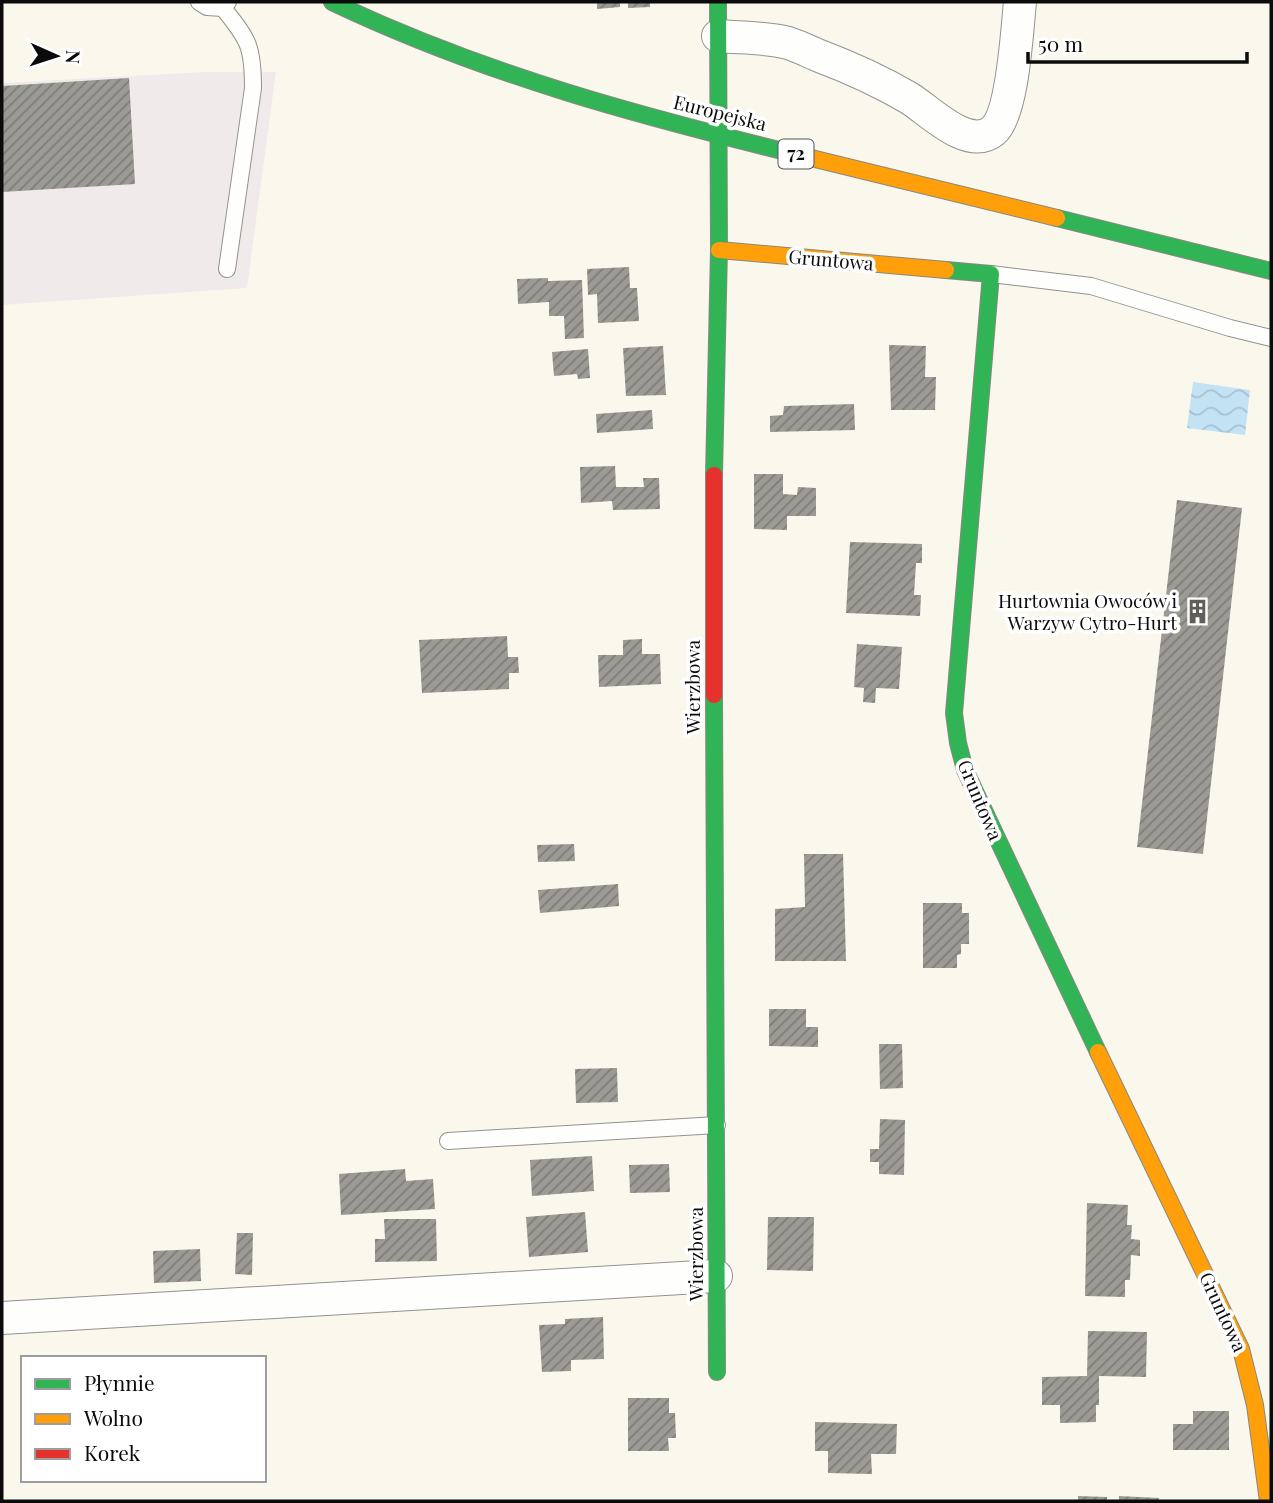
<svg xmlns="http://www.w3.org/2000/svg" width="1273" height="1503" font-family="'Playfair Display',serif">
<defs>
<pattern id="water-waves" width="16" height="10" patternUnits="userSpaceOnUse" patternTransform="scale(1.75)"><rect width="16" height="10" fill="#c3e3f5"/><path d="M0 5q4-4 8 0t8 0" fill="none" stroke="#a6c1d1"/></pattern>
<pattern id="building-hatch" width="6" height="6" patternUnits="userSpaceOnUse" patternTransform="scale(1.75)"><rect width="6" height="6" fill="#9c9a94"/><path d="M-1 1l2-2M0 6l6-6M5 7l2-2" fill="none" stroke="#7d7c77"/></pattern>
</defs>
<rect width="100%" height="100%" fill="#faf8ed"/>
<path fill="#f1eaeb" d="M 204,72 L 276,72 L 247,288 L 2,305 L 2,83 Z"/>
<path fill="url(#water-waves)" d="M 1193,382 L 1250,390 L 1245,435 L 1187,428 Z"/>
<g fill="url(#building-hatch)">
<path d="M 597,2 L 620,2 L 620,7 L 597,9 Z"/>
<path d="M 628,2 L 650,2 L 650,7 L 628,8 Z"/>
<path d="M 129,78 L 135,184 L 2,192 L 2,86 Z"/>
<path d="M 629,267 L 630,288 L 637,288 L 639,321 L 598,323 L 597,294 L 588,295 L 587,269 Z"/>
<path d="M 548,278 L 548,281 L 582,280 L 584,338 L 565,339 L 564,316 L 549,316 L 549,302 L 518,304 L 517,279 Z"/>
<path d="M 889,345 L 926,346 L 925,377 L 936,377 L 935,410 L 891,410 Z"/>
<path d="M 663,346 L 666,395 L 626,396 L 623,348 Z"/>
<path d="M 588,349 L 590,378 L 578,379 L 577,374 L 554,376 L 552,352 Z"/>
<path d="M 854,404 L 855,430 L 770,432 L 770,416 L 783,415 L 784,406 Z"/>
<path d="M 652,410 L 653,429 L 597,433 L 596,414 Z"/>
<path d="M 615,466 L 616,487 L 644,487 L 643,478 L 659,478 L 660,509 L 613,510 L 612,501 L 581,503 L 580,467 Z"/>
<path d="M 754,474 L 783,474 L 783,494 L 797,495 L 798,487 L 816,488 L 816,516 L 787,516 L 787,530 L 754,529 Z"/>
<path d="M 1177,500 L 1242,508 L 1203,854 L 1137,847 Z"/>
<path d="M 850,542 L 922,544 L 922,563 L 916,563 L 914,595 L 921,595 L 920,616 L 846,613 Z"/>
<path d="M 507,636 L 508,657 L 518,657 L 519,673 L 509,673 L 509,689 L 422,693 L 419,640 Z"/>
<path d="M 642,639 L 642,654 L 660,654 L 661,684 L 599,687 L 598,655 L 623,655 L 623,640 Z"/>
<path d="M 857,644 L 902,647 L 899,689 L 876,688 L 875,703 L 863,702 L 864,688 L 854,687 Z"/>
<path d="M 574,844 L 575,861 L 538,862 L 537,845 Z"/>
<path d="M 804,854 L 843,854 L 846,961 L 775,961 L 775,909 L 805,907 Z"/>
<path d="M 618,884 L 619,906 L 540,913 L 538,890 Z"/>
<path d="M 923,903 L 962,903 L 962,913 L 969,913 L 969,944 L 961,944 L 961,954 L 957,955 L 957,968 L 923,968 Z"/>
<path d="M 769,1009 L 806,1009 L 806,1027 L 818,1027 L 818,1047 L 769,1046 Z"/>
<path d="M 879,1044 L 902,1044 L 903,1088 L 880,1089 Z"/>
<path d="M 617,1068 L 618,1102 L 576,1103 L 575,1069 Z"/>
<path d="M 880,1119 L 905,1120 L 904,1175 L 879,1174 L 879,1162 L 870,1162 L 870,1149 L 879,1149 Z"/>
<path d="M 592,1156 L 594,1191 L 532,1196 L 530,1160 Z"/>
<path d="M 669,1164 L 670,1192 L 630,1193 L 629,1165 Z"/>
<path d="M 405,1169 L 406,1181 L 433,1179 L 435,1209 L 341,1215 L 339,1174 Z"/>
<path d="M 1087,1203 L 1128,1205 L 1127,1225 L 1132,1225 L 1131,1239 L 1140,1240 L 1140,1256 L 1131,1255 L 1130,1280 L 1125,1280 L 1125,1297 L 1085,1296 Z"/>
<path d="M 585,1212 L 588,1252 L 529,1257 L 526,1217 Z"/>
<path d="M 768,1217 L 814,1217 L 813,1271 L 767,1270 Z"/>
<path d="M 384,1219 L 436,1219 L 437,1261 L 375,1262 L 375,1239 L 385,1239 Z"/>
<path d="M 237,1233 L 253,1233 L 252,1275 L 235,1274 Z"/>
<path d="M 200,1249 L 201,1281 L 154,1283 L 153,1251 Z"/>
<path d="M 603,1317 L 604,1359 L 571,1360 L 571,1371 L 542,1372 L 539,1325 L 565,1324 L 565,1319 Z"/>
<path d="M 1088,1331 L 1147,1332 L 1146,1377 L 1099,1376 L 1099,1405 L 1096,1405 L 1096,1422 L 1060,1423 L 1060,1405 L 1042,1405 L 1042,1377 L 1087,1376 Z"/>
<path d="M 628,1398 L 669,1398 L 669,1413 L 675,1413 L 676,1438 L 668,1438 L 669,1451 L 628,1451 Z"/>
<path d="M 1193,1411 L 1229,1411 L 1229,1450 L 1173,1450 L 1173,1424 L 1193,1424 Z"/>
<path d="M 815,1422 L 897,1424 L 896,1454 L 871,1454 L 872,1474 L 828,1473 L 828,1451 L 815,1451 Z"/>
<path d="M 1078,1496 L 1107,1497 L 1107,1501 L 1078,1501 Z"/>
<path d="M 1119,1496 L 1159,1498 L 1158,1501 L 1119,1501 Z"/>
</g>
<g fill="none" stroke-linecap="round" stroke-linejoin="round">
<defs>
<g id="lane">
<path d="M 199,2 L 207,7 L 223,8 L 228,2"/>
<path d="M 223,8 C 249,40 253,47 253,88 L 227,269"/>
<path d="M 991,274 L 1091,286 L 1230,328 L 1271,338"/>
<path d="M 448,1141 L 717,1125"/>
</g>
<g id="street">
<path d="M 718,36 C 740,38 766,37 788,43 C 798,46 808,51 817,55 C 849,67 880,81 909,98 C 930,111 968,151 993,131 C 1013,114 1017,30 1020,2"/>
<path d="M 2,1318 L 716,1276"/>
</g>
<g id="fast">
<path d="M 332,2 C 488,76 643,117 811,158"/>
<path d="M 1057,218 L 1271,271"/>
<path d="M 946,270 L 991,274 L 954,713 L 958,743 L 965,770 L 1098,1052"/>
<path d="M 714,475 L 719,250 L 718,2"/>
<path d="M 714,695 L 717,1372"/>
</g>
<g id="slow">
<path d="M 811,158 L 1057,218"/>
<path d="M 719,250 L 946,270"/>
<path d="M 1098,1052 L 1241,1349 L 1255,1405 L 1268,1501"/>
</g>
<path id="jam" d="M 714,695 L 714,475"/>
</defs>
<use href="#lane" stroke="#93928d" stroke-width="18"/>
<use href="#street" stroke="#93928d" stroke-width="34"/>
<use href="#fast" stroke="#898883" stroke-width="18"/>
<use href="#slow" stroke="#898883" stroke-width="18"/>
<use href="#jam" stroke="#898883" stroke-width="18"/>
<use href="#lane" stroke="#fefefc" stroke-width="16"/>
<use href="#street" stroke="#fefefc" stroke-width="32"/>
<use href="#fast" stroke="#30b455" stroke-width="16"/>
<use href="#slow" stroke="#ff9f0a" stroke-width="16"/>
<use href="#jam" stroke="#e5322d" stroke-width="16"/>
</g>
<defs>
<symbol id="building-bare" viewBox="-9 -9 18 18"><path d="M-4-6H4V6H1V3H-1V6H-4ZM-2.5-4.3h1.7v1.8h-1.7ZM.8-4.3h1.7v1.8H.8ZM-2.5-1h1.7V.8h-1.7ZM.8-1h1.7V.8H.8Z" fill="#5f5e5a" stroke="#fff" stroke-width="2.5" paint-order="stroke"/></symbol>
</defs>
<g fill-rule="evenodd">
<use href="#building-bare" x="1180" y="594" width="35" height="35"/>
</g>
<g text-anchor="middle" stroke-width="7" stroke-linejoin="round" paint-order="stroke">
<rect fill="#fff" stroke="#545454" stroke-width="2" x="778.5" y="139.5" width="35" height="29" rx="5"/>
<g font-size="18" font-weight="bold" fill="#0b0b0b">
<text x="796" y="160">72</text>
</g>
<g font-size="19" fill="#0b0b0b" stroke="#fff">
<text transform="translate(720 113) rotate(14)" y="7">Europejska</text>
<text transform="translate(831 260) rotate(5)" y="7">Gruntowa</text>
<text transform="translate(693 687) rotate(-90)" y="7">Wierzbowa</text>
<text transform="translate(980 800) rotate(67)" y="7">Gruntowa</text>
<text transform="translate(696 1254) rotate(-90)" y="7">Wierzbowa</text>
<text transform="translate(1223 1312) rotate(65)" y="7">Gruntowa</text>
</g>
<g font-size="19" fill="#0b0b0b" stroke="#fff" text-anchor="end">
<text x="1177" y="608">Hurtownia Owoców i<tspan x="1177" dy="22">Warzyw Cytro-Hurt</tspan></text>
</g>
</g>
<rect width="1273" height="1503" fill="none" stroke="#0b0b0b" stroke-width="7"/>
<rect x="21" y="1356" width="245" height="126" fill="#ffffff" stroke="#9d9d9d" stroke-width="2"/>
<rect x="35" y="1379" width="35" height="10" fill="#30b455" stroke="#9d9d9d" stroke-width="2"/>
<text x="84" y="1391" font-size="21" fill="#0b0b0b">Płynnie</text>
<rect x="35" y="1414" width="35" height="10" fill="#ff9f0a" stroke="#9d9d9d" stroke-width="2"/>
<text x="84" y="1426" font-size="21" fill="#0b0b0b">Wolno</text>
<rect x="35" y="1449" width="35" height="10" fill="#e5322d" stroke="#9d9d9d" stroke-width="2"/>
<text x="84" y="1461" font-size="21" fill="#0b0b0b">Korek</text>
<g transform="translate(56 56) rotate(93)" stroke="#ffffff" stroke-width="5" paint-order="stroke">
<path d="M0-5L12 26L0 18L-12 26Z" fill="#0b0b0b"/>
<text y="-10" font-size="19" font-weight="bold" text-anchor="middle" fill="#0b0b0b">N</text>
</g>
<path d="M1028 52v10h219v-10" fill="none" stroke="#0b0b0b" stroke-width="3.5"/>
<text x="1038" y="52" font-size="21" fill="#0b0b0b" stroke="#ffffff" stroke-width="5" paint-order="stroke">50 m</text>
</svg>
